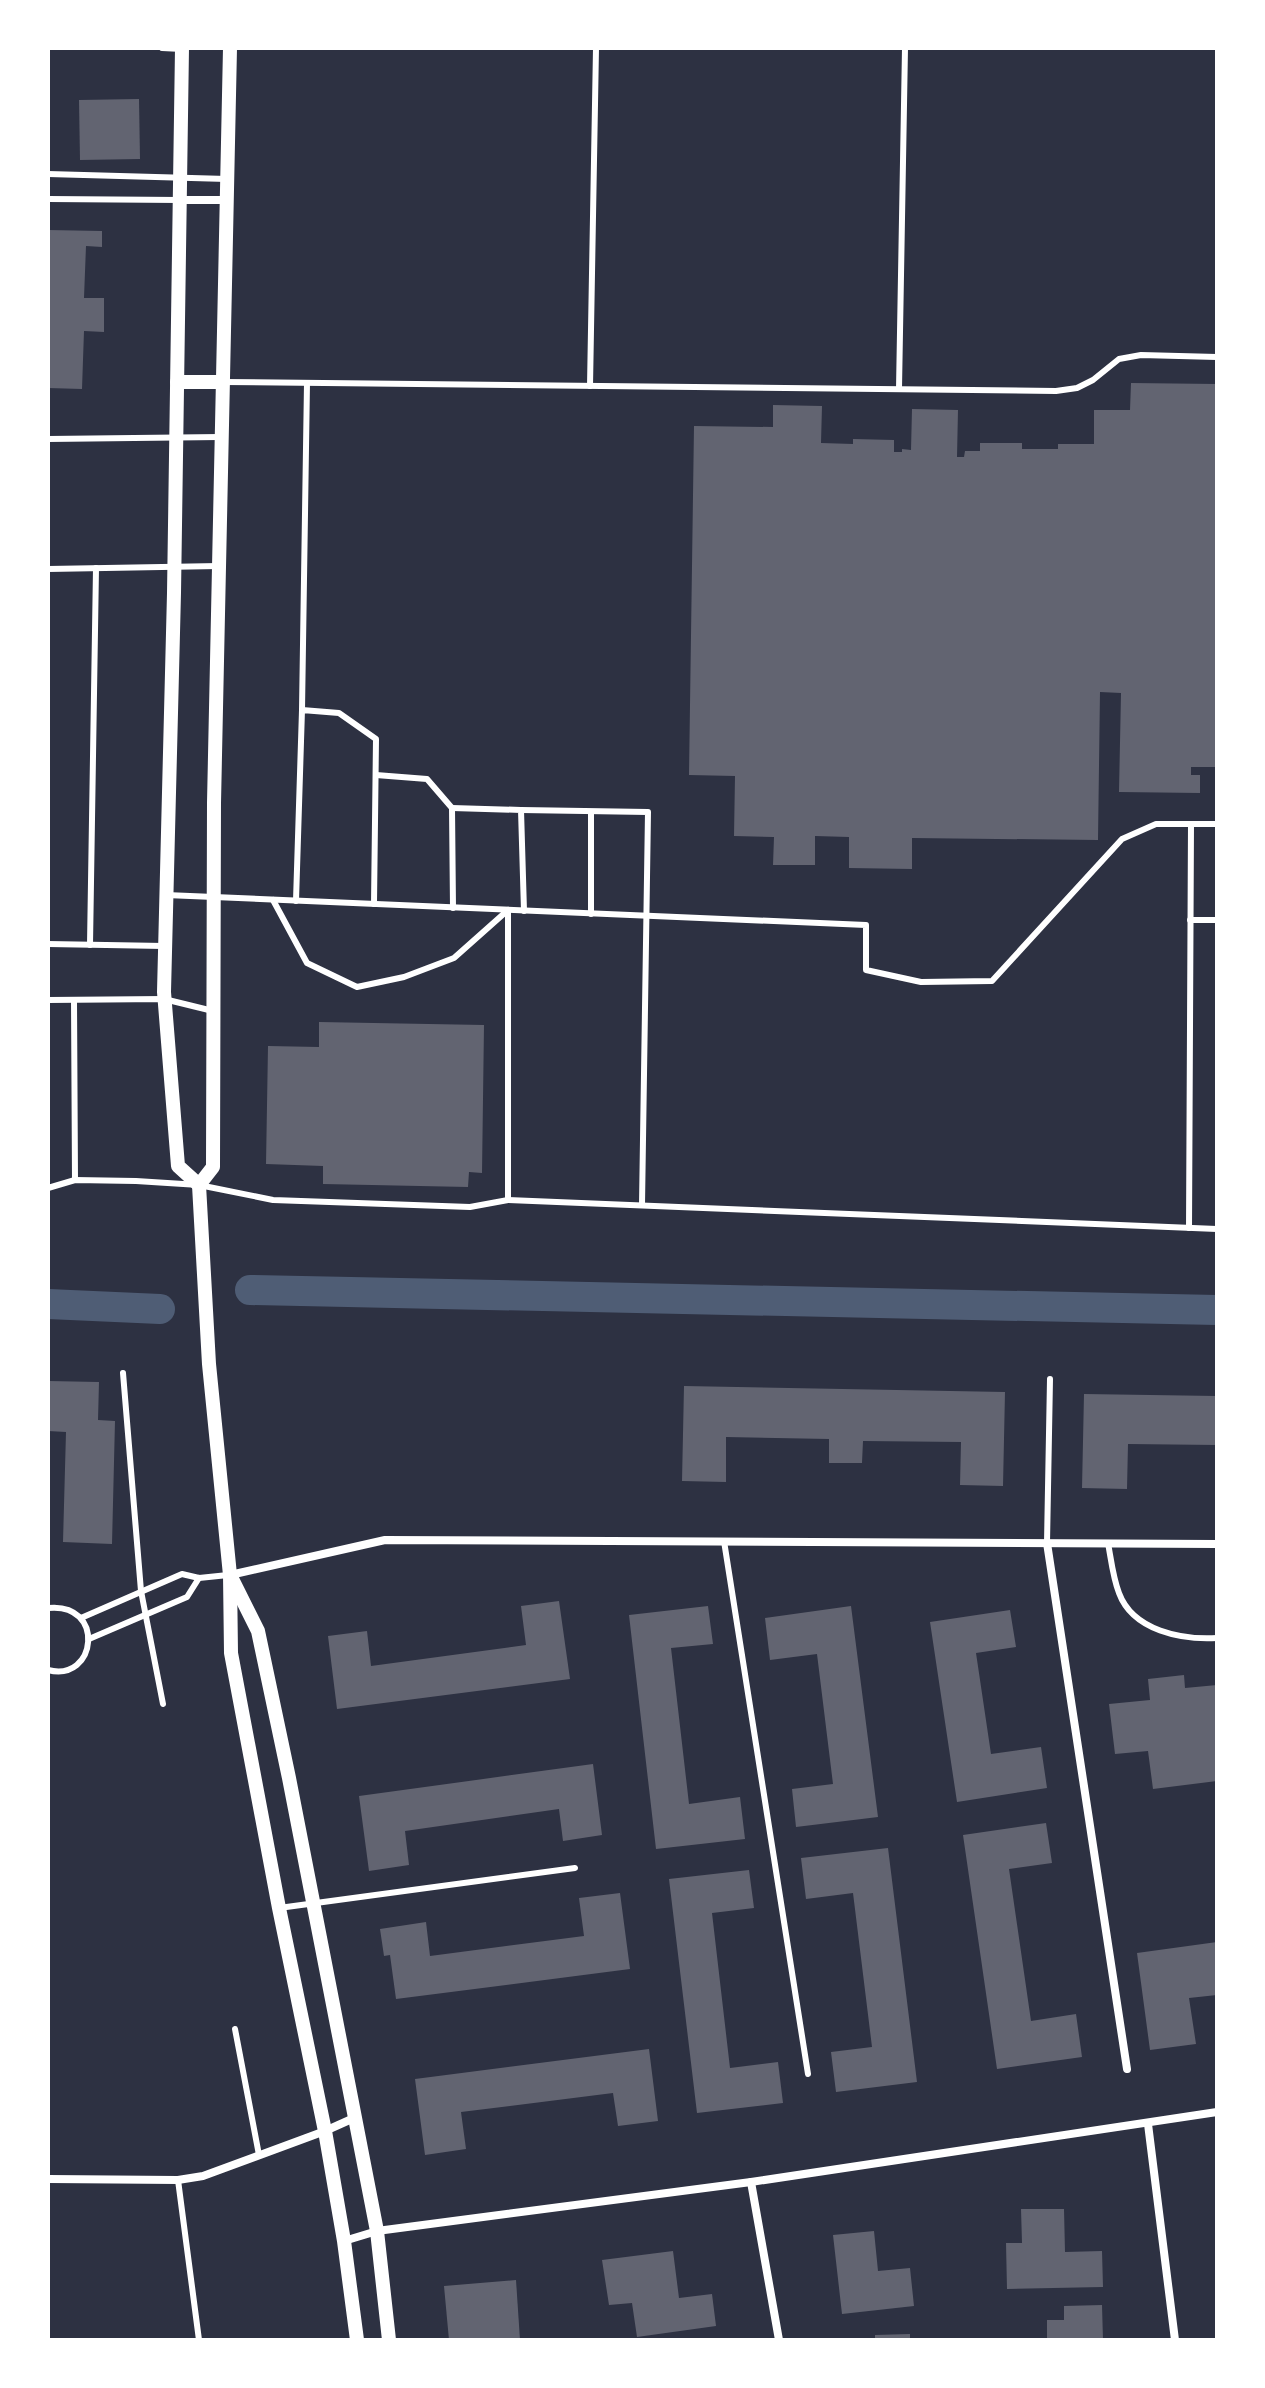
<svg xmlns="http://www.w3.org/2000/svg" width="1265" height="2388" font-family="'Titillium Web',sans-serif">
<rect width="100%" height="100%" fill="#2d3142"/>
<g fill="none" stroke-linecap="round" stroke-linejoin="round">
<g stroke="#4f5d75" stroke-width="30">
<path d="M 250,1290 L 1217,1310"/>
<path d="M 48,1304 L 160,1309"/>
</g>
</g>
<g fill="#626471">
<path d="M 139,99 L 140,159 L 80,160 L 79,100 Z"/>
<path d="M 48,230 L 102,231 L 102,247 L 86,246 L 84,298 L 104,298 L 104,332 L 84,331 L 82,389 L 48,388 Z"/>
<path d="M 1131,383 L 1217,384 L 1217,767 L 1191,767 L 1191,775 L 1200,775 L 1200,793 L 1119,792 L 1121,693 L 1100,692 L 1098,840 L 912,838 L 912,869 L 849,868 L 849,837 L 815,836 L 815,865 L 773,865 L 774,837 L 734,836 L 735,776 L 689,775 L 694,426 L 773,427 L 773,405 L 822,406 L 821,443 L 853,444 L 853,439 L 894,440 L 894,452 L 902,452 L 902,449 L 911,450 L 912,409 L 958,410 L 957,457 L 964,457 L 965,451 L 980,451 L 980,443 L 1022,443 L 1022,449 L 1058,449 L 1058,444 L 1094,444 L 1094,410 L 1130,410 Z"/>
<path d="M 319,1022 L 484,1025 L 482,1173 L 469,1172 L 468,1187 L 323,1184 L 323,1166 L 266,1164 L 268,1046 L 319,1047 Z"/>
<path d="M 48,1381 L 99,1382 L 98,1420 L 115,1421 L 112,1544 L 63,1542 L 66,1432 L 48,1431 Z"/>
<path d="M 684,1386 L 1005,1392 L 1003,1486 L 960,1485 L 961,1442 L 863,1441 L 862,1463 L 829,1463 L 829,1439 L 726,1437 L 726,1482 L 682,1481 Z"/>
<path d="M 1084,1394 L 1217,1396 L 1217,1445 L 1128,1444 L 1127,1489 L 1082,1488 Z"/>
<path d="M 559,1601 L 570,1679 L 337,1709 L 328,1636 L 367,1631 L 371,1666 L 526,1645 L 521,1606 Z"/>
<path d="M 708,1606 L 713,1644 L 671,1648 L 689,1804 L 740,1797 L 745,1839 L 656,1849 L 629,1615 Z"/>
<path d="M 851,1606 L 878,1817 L 796,1827 L 792,1789 L 833,1784 L 817,1654 L 770,1660 L 765,1618 Z"/>
<path d="M 1010,1610 L 1016,1647 L 976,1653 L 991,1754 L 1041,1747 L 1047,1788 L 957,1802 L 930,1622 Z"/>
<path d="M 1184,1675 L 1185,1688 L 1217,1685 L 1217,1781 L 1153,1789 L 1148,1751 L 1115,1754 L 1109,1704 L 1150,1700 L 1148,1679 Z"/>
<path d="M 593,1764 L 602,1835 L 563,1841 L 559,1809 L 405,1831 L 409,1865 L 369,1871 L 359,1796 Z"/>
<path d="M 1046,1823 L 1052,1863 L 1009,1869 L 1031,2021 L 1076,2014 L 1082,2057 L 997,2069 L 963,1835 Z"/>
<path d="M 888,1848 L 917,2082 L 836,2092 L 831,2052 L 872,2047 L 853,1893 L 806,1899 L 801,1858 Z"/>
<path d="M 749,1870 L 754,1908 L 712,1913 L 730,2068 L 778,2062 L 783,2103 L 697,2113 L 669,1879 Z"/>
<path d="M 620,1893 L 630,1969 L 396,1999 L 390,1955 L 384,1956 L 380,1929 L 426,1922 L 430,1956 L 584,1936 L 579,1898 Z"/>
<path d="M 1217,1942 L 1217,1995 L 1189,1998 L 1196,2044 L 1150,2050 L 1137,1953 Z"/>
<path d="M 649,2049 L 658,2121 L 618,2126 L 613,2093 L 461,2112 L 466,2149 L 425,2155 L 415,2079 Z"/>
<path d="M 1021,2209 L 1064,2209 L 1065,2252 L 1102,2251 L 1103,2287 L 1007,2289 L 1006,2243 L 1022,2243 Z"/>
<path d="M 874,2231 L 878,2271 L 910,2268 L 914,2306 L 842,2314 L 833,2235 Z"/>
<path d="M 673,2251 L 679,2298 L 712,2294 L 716,2326 L 637,2337 L 632,2303 L 609,2305 L 602,2260 Z"/>
<path d="M 516,2280 L 520,2340 L 449,2340 L 444,2286 Z"/>
<path d="M 1102,2305 L 1103,2340 L 1047,2340 L 1047,2320 L 1064,2320 L 1064,2306 Z"/>
<path d="M 910,2334 L 910,2340 L 875,2340 L 875,2335 Z"/>
</g>
<g fill="none" stroke-linecap="round" stroke-linejoin="round">
<g stroke="#fff" stroke-width="6">
<path d="M 162,48 L 182,49"/>
<path d="M 48,174 L 227,179"/>
<path d="M 48,199 L 180,200"/>
<path d="M 223,382 L 1056,391 L 1077,388 L 1093,380 L 1119,359 L 1141,355 L 1217,357"/>
<path d="M 590,386 L 596,48"/>
<path d="M 899,389 L 905,48"/>
<path d="M 48,439 L 220,437"/>
<path d="M 48,569 L 219,566"/>
<path d="M 302,710 L 307,383"/>
<path d="M 376,775 L 427,779 L 452,808 L 453,908"/>
<path d="M 452,808 L 521,810 L 524,911"/>
<path d="M 521,810 L 648,812 L 642,1205"/>
<path d="M 591,812 L 591,914"/>
<path d="M 166,895 L 866,925 L 866,970 L 921,982 L 992,981 L 1122,839 L 1156,824 L 1217,824"/>
<path d="M 273,900 L 307,963 L 357,987 L 404,977 L 454,958 L 508,910"/>
<path d="M 296,901 L 302,710 L 339,713 L 376,739 L 374,904"/>
<path d="M 508,911 L 508,1200"/>
<path d="M 1190,920 L 1217,920"/>
<path d="M 48,944 L 164,946"/>
<path d="M 90,945 L 96,568"/>
<path d="M 48,1000 L 164,999 L 213,1011"/>
<path d="M 74,1000 L 75,1180"/>
<path d="M 48,1188 L 75,1180 L 136,1181 L 199,1185 L 273,1200 L 470,1207 L 508,1200 L 1217,1229"/>
<path d="M 1189,1228 L 1191,824"/>
<path d="M 123,1373 L 141,1591 L 163,1704"/>
<path d="M 724,1541 L 808,2074"/>
<path d="M 1047,1543 L 1050,1379"/>
<path d="M 1108,1543 C 1111,1559 1113,1578 1119,1593 C 1133,1631 1182,1640 1217,1638"/>
<path d="M 48,1608 C 106,1602 97,1683 48,1670"/>
<path d="M 81,1618 L 182,1574 L 199,1578 L 228,1575"/>
<path d="M 89,1639 L 187,1597 L 199,1578"/>
<path d="M 279,1908 L 575,1868"/>
<path d="M 235,2029 L 259,2155"/>
<path d="M 178,2180 L 199,2340"/>
</g>
<g stroke="#fff" stroke-width="8">
<path d="M 180,200 L 226,200"/>
<path d="M 1047,1543 L 1127,2069"/>
<path d="M 230,1575 L 385,1540 L 1217,1544"/>
<path d="M 1148,2124 L 1175,2340"/>
<path d="M 48,2179 L 178,2180 L 203,2176 L 325,2131 L 354,2118"/>
<path d="M 751,2182 L 779,2340"/>
<path d="M 344,2241 L 377,2231 L 751,2182 L 1217,2112"/>
</g>
<g stroke="#fff" stroke-width="14">
<path d="M 182,48 L 174,593 L 164,992 L 178,1166 L 199,1185"/>
<path d="M 230,48 L 214,803 L 213,1167 L 199,1185 L 209,1364 L 230,1575 L 231,1653 L 279,1908 L 325,2131 L 344,2241 L 357,2340"/>
<path d="M 177,382 L 223,382"/>
<path d="M 232,1579 L 258,1631 L 289,1778 L 377,2231 L 389,2340"/>
</g>
</g>
<rect width="1265" height="2388" fill="none" stroke="#ffffff" stroke-width="100"/>
</svg>
